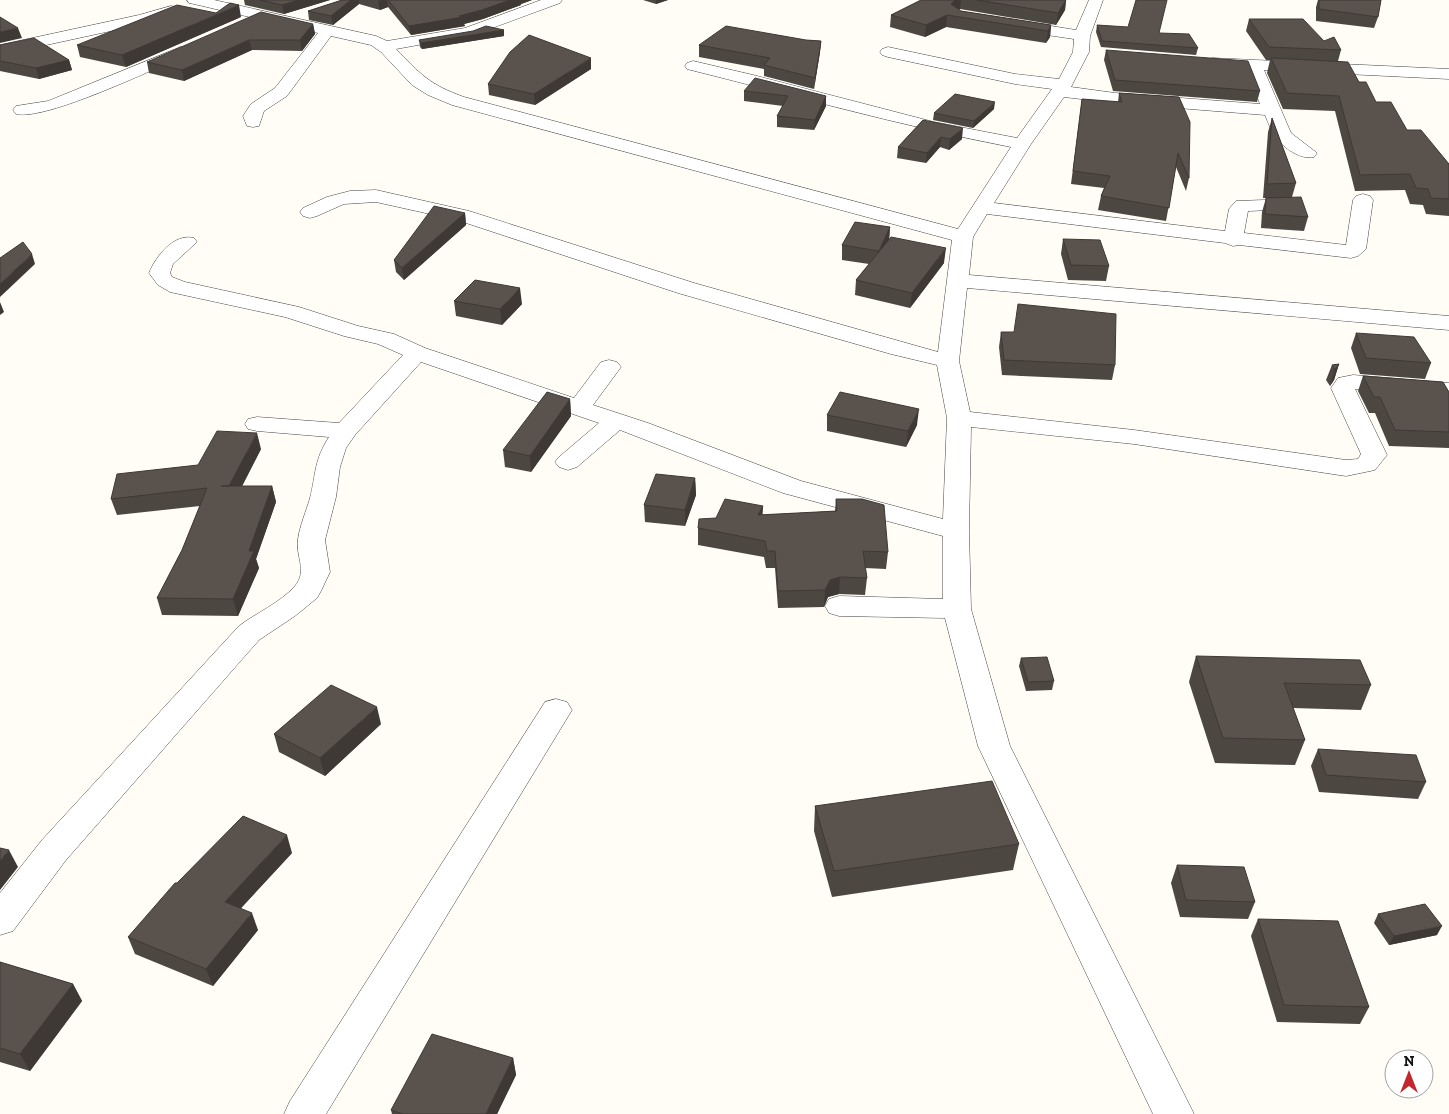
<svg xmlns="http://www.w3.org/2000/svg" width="1449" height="1114" font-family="'Zilla Slab',serif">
<rect width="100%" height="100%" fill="#fffdf5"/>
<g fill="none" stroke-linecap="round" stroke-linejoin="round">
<defs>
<g id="minor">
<path d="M 187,0 L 214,0 L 376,36 L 387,41 L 465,28 L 541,0 L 562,0 L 560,3 L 473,35 L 396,49 C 420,74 430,85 464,97 L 958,229 L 1011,147 C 902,126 795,96 687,69 L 685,66 L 687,63 L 693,61 L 753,75 L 934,122 L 1017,138 L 1052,89 L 1015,84 L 888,57 L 882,55 L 880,52 L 882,49 L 888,47 L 1015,74 L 1059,79 L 1073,52 L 1074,39 L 1013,30 L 1008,28 L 1005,25 L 1008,22 L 1013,20 L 1076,30 L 1089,0 L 1103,0 L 1090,36 L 1089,52 L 1071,87 L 1115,93 L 1260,104 L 1247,69 L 1206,66 L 1204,63 L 1206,60 L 1212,58 L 1449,69 L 1449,79 L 1264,70 L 1291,133 L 1317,153 L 1314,157 C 1301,160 1283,148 1276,137 C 1271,131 1268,122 1265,115 L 1115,103 L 1064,97 L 1031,144 L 994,203 L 1225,231 L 1229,209 L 1236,201 L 1293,199 L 1300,201 L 1303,205 L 1300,209 L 1248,211 L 1244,233 L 1346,245 L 1353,200 L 1356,196 L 1363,194 L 1370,196 L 1373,200 L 1366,249 L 1358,256 L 1351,258 L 1239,245 L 1233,246 L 1225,243 L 987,214 L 973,237 L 969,275 L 1449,316 L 1449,330 L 967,288 L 959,361 L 970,412 L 1134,430 L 1346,460 L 1358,459 L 1361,454 L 1331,388 L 1338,378 L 1353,375 L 1449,383 L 1449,397 L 1355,389 L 1387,455 L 1375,470 L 1346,476 L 1134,444 L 971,427 L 969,531 L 971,609 L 1010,746 L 1194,1114 L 1153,1114 L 978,746 L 945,618 L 839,616 L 829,613 L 825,606 L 829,599 L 839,596 L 943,599 L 943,536 L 783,493 L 620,430 L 577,467 L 568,470 L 559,467 L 555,462 L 559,457 L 599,423 L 421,362 L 355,435 L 346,448 L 340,467 L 336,497 L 325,540 L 330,572 L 321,591 L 317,598 L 295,616 L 259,640 L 66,860 L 13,931 L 0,935 L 0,893 L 42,840 L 239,626 C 256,613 280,603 295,586 C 308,571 295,555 298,539 C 300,525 306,512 310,498 C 316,474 314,460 329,437 L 257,431 L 248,429 L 245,424 L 248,419 L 257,417 L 339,423 L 403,355 L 378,344 L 344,336 L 285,317 L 170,292 L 158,285 L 149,273 C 156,256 174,233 194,238 L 197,242 L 173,264 L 170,273 L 172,277 L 185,282 L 299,307 L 358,326 L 394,334 L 425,348 L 574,398 L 601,362 L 609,360 L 617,362 L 621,367 L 593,405 L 648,423 L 801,481 L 943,519 L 947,418 L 937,365 L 891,354 L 678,293 L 457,220 L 376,202 L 344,204 L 317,216 L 310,218 L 303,216 L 300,212 L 303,208 L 327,197 L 350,191 L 376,190 L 469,211 L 694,283 L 938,352 L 952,240 L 452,105 L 428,95 L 412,85 L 381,52 L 371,45 L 331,36 L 287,96 L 264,111 L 259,126 L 253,127 L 247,126 L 243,116 L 251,104 L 275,88 L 318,33 L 194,4 L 189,3 Z"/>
<path d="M 171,6 L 176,7 L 178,10 L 176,13 L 143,24 L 0,55 L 0,45 L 139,15 Z"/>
<path d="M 181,47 L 187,49 L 189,52 L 187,55 C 153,69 46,121 16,114 L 13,110 L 16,106 L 48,101 Z"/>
<path d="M 556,699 L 567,702 L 572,710 L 326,1114 L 284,1114 L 290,1101 L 545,702 Z"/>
</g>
</defs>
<use href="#minor" stroke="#444" stroke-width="1"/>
<use href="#minor" fill="#fff" fill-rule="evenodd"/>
</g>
<g fill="#4d4742">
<path d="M 244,0 L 330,0 L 284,14 L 245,5 Z"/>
<path d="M 342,0 L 532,0 L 521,4 L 521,5 L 483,19 L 464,24 L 465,26 L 411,35 L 388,7 L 380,10 L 359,4 L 333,25 L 309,20 L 308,11 Z"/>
<path d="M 643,0 L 668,0 L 656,4 Z"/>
<path d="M 921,0 L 1066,0 L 1065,10 L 1056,25 L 960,9 L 959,10 L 961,11 L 1051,25 L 1050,37 L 1046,43 L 946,27 L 925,37 L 890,27 L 891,15 Z"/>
<path d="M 1318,0 L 1381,0 L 1378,17 L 1374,28 L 1316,21 L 1316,7 Z"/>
<path d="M 241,17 L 126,67 L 80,57 L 77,45 Z"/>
<path d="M 1249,19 L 1324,41 L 1341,50 L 1338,61 L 1359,82 L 1376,102 L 1407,130 L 1449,164 L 1449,216 L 1426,214 L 1423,205 L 1410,204 L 1405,190 L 1355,191 L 1335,111 L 1283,109 L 1267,73 L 1270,60 L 1266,60 L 1246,31 Z"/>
<path d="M 313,24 L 315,34 L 302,51 L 252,50 L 184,81 L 149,73 L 147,62 Z"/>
<path d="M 1097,25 L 1159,33 L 1198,48 L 1196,55 L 1101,47 L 1096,32 Z"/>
<path d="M 504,30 L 504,36 L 422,49 L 420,47 L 419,40 Z"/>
<path d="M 806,40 L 821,41 L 820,52 L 814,89 L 764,76 L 764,69 L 699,57 L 699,45 Z"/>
<path d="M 0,45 L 69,60 L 72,70 L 39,79 L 0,71 Z"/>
<path d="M 1106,50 L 1260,91 L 1257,102 L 1113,91 L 1104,60 Z"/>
<path d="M 591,69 L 535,105 L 489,95 L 488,84 Z"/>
<path d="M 744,91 L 826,96 L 826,106 L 814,130 L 777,127 L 777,116 L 783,106 L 744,101 Z"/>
<path d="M 1119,93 L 1179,97 L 1189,178 L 1186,191 L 1176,167 L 1166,221 L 1098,210 L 1101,196 L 1104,188 L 1071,184 L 1082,99 L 1118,102 Z"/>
<path d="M 994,109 L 973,128 L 933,120 L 934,113 Z"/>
<path d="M 1272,118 L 1296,183 L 1292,197 L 1308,217 L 1304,231 L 1261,228 L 1262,212 L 1266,198 L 1263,198 L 1268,132 Z"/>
<path d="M 923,120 L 962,139 L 949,150 L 940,147 L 926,163 L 897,158 L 898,147 Z"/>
<path d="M 465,213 L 466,225 L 404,280 L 396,272 L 394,260 Z"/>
<path d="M 890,227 L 889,239 L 944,263 L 910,308 L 855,295 L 856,280 L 869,264 L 842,260 L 842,245 Z"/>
<path d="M 1063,239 L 1109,266 L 1106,281 L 1068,280 L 1061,254 Z"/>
<path d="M 454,301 L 522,304 L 502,325 L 456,316 Z"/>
<path d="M 1001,332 L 1115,365 L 1112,380 L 1002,375 L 999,347 Z"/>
<path d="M 1356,333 L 1431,363 L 1425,379 L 1360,374 L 1351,348 Z"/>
<path d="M 1339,364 L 1334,380 L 1330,386 L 1326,380 L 1332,365 Z"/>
<path d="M 1363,376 L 1449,392 L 1449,448 L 1389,446 L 1375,413 L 1369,413 L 1358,391 Z"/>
<path d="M 570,399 L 571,416 L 531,472 L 505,467 L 503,450 Z"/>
<path d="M 827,415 L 917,425 L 906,447 L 827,431 Z"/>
<path d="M 261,449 L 242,486 L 272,486 L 276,502 L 256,559 L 259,568 L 238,616 L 162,615 L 157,598 L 182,550 L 200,506 L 117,515 L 111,499 L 198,465 Z"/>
<path d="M 695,478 L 696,495 L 685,526 L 645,522 L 644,505 Z"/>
<path d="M 836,499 L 888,552 L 886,569 L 865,568 L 867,578 L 865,595 L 839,594 L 828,597 L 824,607 L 778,608 L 775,568 L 766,568 L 764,557 L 698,545 L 698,528 L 716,518 L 763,506 L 762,515 L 835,511 Z"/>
<path d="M 1196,656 L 1371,685 L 1361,710 L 1293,708 L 1305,740 L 1295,765 L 1215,763 L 1189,682 Z"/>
<path d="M 1021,658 L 1054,681 L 1052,690 L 1026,691 L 1019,666 Z"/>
<path d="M 381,724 L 325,776 L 279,752 L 274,734 Z"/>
<path d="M 1318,749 L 1426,782 L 1418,799 L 1319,792 L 1311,766 Z"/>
<path d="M 815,806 L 1019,844 L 1013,870 L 832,897 L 814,831 Z"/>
<path d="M 292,853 L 241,908 L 258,930 L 213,986 L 135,954 L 128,937 L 177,883 Z"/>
<path d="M 1177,865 L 1255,902 L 1248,919 L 1180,917 L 1171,883 Z"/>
<path d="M 1378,914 L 1437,935 L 1389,945 L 1374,923 Z"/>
<path d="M 1258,919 L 1369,1007 L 1360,1024 L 1277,1022 L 1251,936 Z"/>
<path d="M 0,962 L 73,984 L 82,1001 L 30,1071 L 0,1062 Z"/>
<path d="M 513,1058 L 516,1075 L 497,1114 L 392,1114 L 391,1110 Z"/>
</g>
<g fill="#3f3936">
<path d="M 299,0 L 330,0 L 284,14 L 282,5 Z"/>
<path d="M 351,0 L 359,0 L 359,4 L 333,25 L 331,16 Z"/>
<path d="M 382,0 L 387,0 L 388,7 L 380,10 L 378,1 Z"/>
<path d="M 510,0 L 532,0 L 521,4 L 521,5 L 483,19 L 464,24 L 465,26 L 411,35 L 409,26 L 459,16 Z"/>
<path d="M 656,0 L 668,0 L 656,4 Z"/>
<path d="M 955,0 L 961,0 L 960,9 L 954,12 L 950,16 L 951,4 Z"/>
<path d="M 1066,0 L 1065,10 L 1056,25 L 1058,13 Z"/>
<path d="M 239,5 L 241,17 L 126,67 L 122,55 Z"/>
<path d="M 947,15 L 946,27 L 925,37 L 926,25 Z"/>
<path d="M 313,24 L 315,34 L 302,51 L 300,40 Z"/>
<path d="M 1051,25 L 1050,37 L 1046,43 L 1048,31 Z"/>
<path d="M 18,28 L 22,38 L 0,43 L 0,32 Z"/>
<path d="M 504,30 L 504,36 L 422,49 L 421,43 Z"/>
<path d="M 249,40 L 252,50 L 184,81 L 182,70 Z"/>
<path d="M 821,41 L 820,52 L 814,89 L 815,78 Z"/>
<path d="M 591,58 L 591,69 L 535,105 L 534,94 Z"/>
<path d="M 69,60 L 72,70 L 39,79 L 36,68 Z"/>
<path d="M 826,96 L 826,106 L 814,130 L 815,120 Z"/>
<path d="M 995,102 L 994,109 L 973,128 L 974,121 Z"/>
<path d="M 963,128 L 962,139 L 949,150 L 950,139 Z"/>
<path d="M 941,137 L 940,147 L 926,163 L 927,153 Z"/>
<path d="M 465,213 L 466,225 L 404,280 L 402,268 Z"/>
<path d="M 890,227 L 889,242 L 877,265 L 879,251 Z"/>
<path d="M 946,248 L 944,263 L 910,308 L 912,293 Z"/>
<path d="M 32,254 L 35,264 L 0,297 L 0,284 Z"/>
<path d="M 520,288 L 522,304 L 502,325 L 500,309 Z"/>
<path d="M 0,302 L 4,312 L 0,315 Z"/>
<path d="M 1339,364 L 1334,380 L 1330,386 L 1335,370 Z"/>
<path d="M 570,399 L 571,416 L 531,472 L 530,456 Z"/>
<path d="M 919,409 L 917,425 L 906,447 L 908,431 Z"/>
<path d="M 257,433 L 261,449 L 234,502 L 229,486 Z"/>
<path d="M 695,478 L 696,495 L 685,526 L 685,510 Z"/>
<path d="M 272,486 L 276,502 L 256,559 L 259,568 L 238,616 L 233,599 L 249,551 Z"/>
<path d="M 763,506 L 762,523 L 758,515 Z"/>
<path d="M 840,577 L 839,594 L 828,597 L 824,607 L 825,590 L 830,580 Z"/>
<path d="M 377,707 L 381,724 L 325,776 L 320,758 Z"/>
<path d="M 287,835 L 292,853 L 231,919 L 225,902 Z"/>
<path d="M 9,850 L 18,867 L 0,890 L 0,861 Z"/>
<path d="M 252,913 L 258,930 L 213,986 L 206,969 Z"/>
<path d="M 1442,926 L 1437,935 L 1389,945 L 1394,936 Z"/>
<path d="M 73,984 L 82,1001 L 30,1071 L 20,1054 Z"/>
<path d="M 513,1058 L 516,1075 L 497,1114 L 486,1114 Z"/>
</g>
<g fill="#5a524d" stroke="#3f3936">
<path d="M 260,0 L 299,0 L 282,5 Z"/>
<path d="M 342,0 L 351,0 L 331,16 L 308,11 Z"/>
<path d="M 388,0 L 510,0 L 482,10 L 459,16 L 463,17 L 409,26 Z"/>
<path d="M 921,0 L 955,0 L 951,4 L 961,11 L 1051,25 L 1048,31 L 947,15 L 926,25 L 891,15 Z"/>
<path d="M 977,0 L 1066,0 L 1058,13 Z"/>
<path d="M 1136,0 L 1167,0 L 1159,33 L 1189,34 L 1198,48 L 1102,41 L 1097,25 L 1128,27 Z"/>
<path d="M 1319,0 L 1381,0 L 1378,17 L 1319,9 Z"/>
<path d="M 230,3 L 239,5 L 122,55 L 77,45 L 177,5 L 216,13 Z"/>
<path d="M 261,12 L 313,24 L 300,40 L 249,40 L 182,70 L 147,62 Z"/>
<path d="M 0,17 L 18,28 L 0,32 Z"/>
<path d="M 1249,19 L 1303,19 L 1324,41 L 1334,37 L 1341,50 L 1269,47 Z"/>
<path d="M 486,26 L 504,30 L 421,43 L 419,40 L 473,31 Z"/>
<path d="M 726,26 L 806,40 L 821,41 L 815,78 L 764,65 L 770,58 L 699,45 Z"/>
<path d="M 529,35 L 591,58 L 534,94 L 488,84 L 510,52 Z"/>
<path d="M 34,38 L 69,60 L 36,68 L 0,61 L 0,45 Z"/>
<path d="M 1106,50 L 1248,61 L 1260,91 L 1115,80 Z"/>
<path d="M 1271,58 L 1348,62 L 1359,82 L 1366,82 L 1376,102 L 1391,102 L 1407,130 L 1421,130 L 1449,164 L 1449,199 L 1431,198 L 1428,189 L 1416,188 L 1410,174 L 1360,175 L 1339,96 L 1287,93 Z"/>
<path d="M 755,78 L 826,96 L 815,120 L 777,116 L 788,96 L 744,91 Z"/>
<path d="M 1119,93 L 1179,97 L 1190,122 L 1189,178 L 1178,153 L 1169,208 L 1101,196 L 1110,176 L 1073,171 L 1082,99 L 1122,102 Z"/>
<path d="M 955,94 L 995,102 L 974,121 L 934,113 Z"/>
<path d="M 1272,118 L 1296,183 L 1267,184 Z"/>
<path d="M 923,120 L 963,128 L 950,139 L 941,137 L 927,153 L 898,147 Z"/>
<path d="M 1301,197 L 1308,217 L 1265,214 L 1266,198 Z"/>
<path d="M 434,206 L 465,213 L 402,268 L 394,260 Z"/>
<path d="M 855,222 L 890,227 L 879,251 L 842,245 Z"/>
<path d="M 891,237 L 946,248 L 912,293 L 856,280 Z"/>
<path d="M 1063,239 L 1100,240 L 1109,266 L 1071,265 Z"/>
<path d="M 23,242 L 32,254 L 0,284 L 0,258 Z"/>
<path d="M 475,280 L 520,288 L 500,309 L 454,301 Z"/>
<path d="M 1018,304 L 1116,314 L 1115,365 L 1004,360 L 1001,332 L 1014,332 Z"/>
<path d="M 1356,333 L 1414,337 L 1431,363 L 1366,358 Z"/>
<path d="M 1339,364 L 1335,370 L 1332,365 Z"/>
<path d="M 1363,376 L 1443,382 L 1449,392 L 1449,432 L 1395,430 L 1380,397 L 1374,397 Z"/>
<path d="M 547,392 L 570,399 L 530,456 L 503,450 Z"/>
<path d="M 840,392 L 919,409 L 908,431 L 827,415 Z"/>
<path d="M 217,431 L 257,433 L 229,486 L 221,486 L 272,486 L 249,551 L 254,551 L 233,599 L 157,598 L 182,550 L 207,488 L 111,499 L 117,474 L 198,465 Z"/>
<path d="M 656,474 L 695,478 L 685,510 L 644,505 Z"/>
<path d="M 725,499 L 763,506 L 758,515 L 837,511 L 836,499 L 862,499 L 884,505 L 888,552 L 863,551 L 867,578 L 840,577 L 830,580 L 825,590 L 778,591 L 775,551 L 767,551 L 765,541 L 698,528 L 699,519 L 716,518 Z"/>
<path d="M 1196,656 L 1360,660 L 1371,685 L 1284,683 L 1305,740 L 1223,738 Z"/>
<path d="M 1047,657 L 1054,681 L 1028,682 L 1021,658 Z"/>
<path d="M 331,685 L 377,707 L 320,758 L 274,734 Z"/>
<path d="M 1318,749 L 1416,755 L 1426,782 L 1326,775 Z"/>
<path d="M 992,781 L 1019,844 L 834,871 L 815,806 Z"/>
<path d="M 243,816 L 287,835 L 225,902 L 252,913 L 206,969 L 128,937 L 175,883 L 177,883 Z"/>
<path d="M 0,848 L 9,850 L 0,861 Z"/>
<path d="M 1177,865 L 1244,867 L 1255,902 L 1186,900 Z"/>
<path d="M 1425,904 L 1442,926 L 1394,936 L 1378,914 Z"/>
<path d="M 1258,919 L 1338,921 L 1369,1007 L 1284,1005 Z"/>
<path d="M 0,962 L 73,984 L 20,1054 L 0,1048 Z"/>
<path d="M 432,1034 L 513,1058 L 486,1114 L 403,1114 L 391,1110 Z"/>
</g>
<g transform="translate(1409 1074)"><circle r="24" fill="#ffffff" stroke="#a0a0a0"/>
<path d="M0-4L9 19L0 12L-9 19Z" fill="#c4262e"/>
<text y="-8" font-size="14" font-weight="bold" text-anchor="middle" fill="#111111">N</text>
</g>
</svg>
